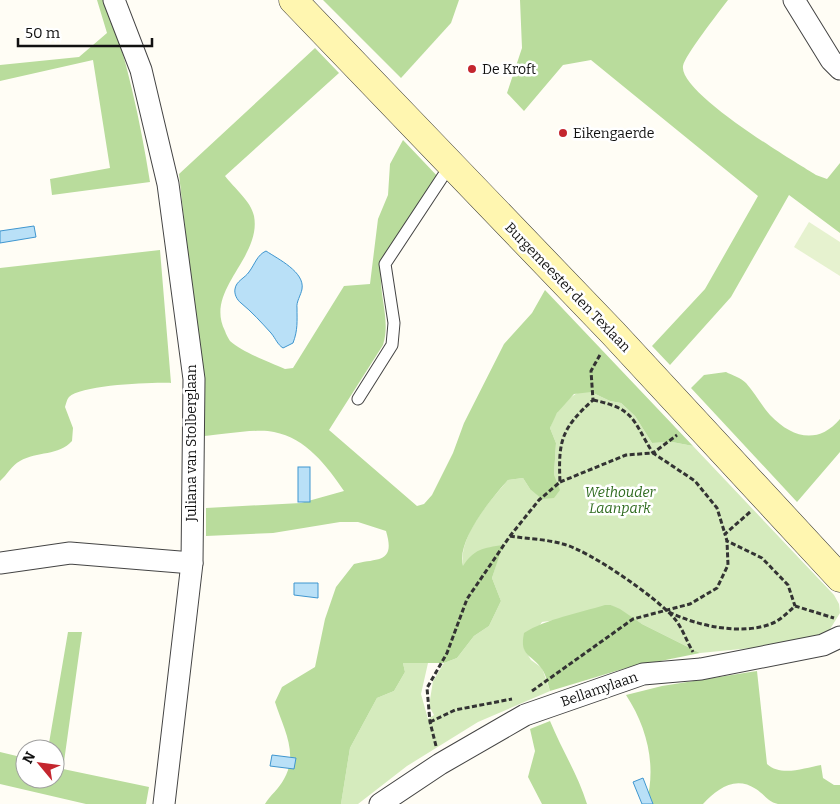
<svg xmlns="http://www.w3.org/2000/svg" width="840" height="804" font-family="Bitter,serif">
<rect width="100%" height="100%" fill="#fffdf5"/>
<path fill="#d5ebbd" d="M 583,391 L 591,392 L 610,401 L 621,403 L 635,416 L 652,443 L 672,442 L 693,446 L 834,595 L 839,604 L 840,613 L 827,634 L 793,644 L 700,653 L 642,624 L 611,605 L 563,619 L 542,622 L 524,649 L 531,660 L 542,668 L 550,691 L 478,722 L 407,766 L 358,804 L 341,804 L 350,748 L 377,698 L 394,691 L 405,672 L 403,663 L 428,663 L 421,694 L 428,719 L 434,715 L 429,706 L 433,681 L 444,663 L 457,658 L 474,636 L 489,626 L 501,601 L 492,578 L 502,546 L 463,567 C 458,536 489,502 508,480 L 523,478 L 530,489 L 554,475 L 556,443 L 550,428 C 556,412 566,396 583,391 Z"/>
<g fill="#b9dc9c">
<path d="M 97,0 L 106,0 C 127,60 140,119 150,182 L 52,195 L 50,179 L 110,168 L 93,60 L 0,81 L 0,65 L 79,57 L 107,33 Z"/>
<path d="M 323,0 L 459,0 L 451,23 L 401,78 Z"/>
<path d="M 520,0 L 728,0 C 719,12 685,55 683,66 C 679,93 792,160 816,175 L 827,179 L 840,163 L 840,233 L 789,195 L 731,297 L 670,365 L 652,346 L 705,289 L 758,196 L 591,60 L 563,65 L 524,111 L 507,93 L 522,48 Z"/>
<path d="M 315,48 L 339,73 L 225,176 C 234,188 251,201 254,216 C 262,258 204,290 225,331 C 226,334 228,338 230,341 C 242,352 269,362 285,369 L 293,368 L 344,286 L 370,284 L 378,219 L 388,195 L 390,164 L 403,140 L 441,180 L 383,261 C 375,288 392,317 383,345 L 329,430 L 417,506 L 424,504 L 432,495 L 453,453 L 464,423 L 504,344 L 532,313 L 545,290 L 693,446 L 672,442 L 652,443 L 635,416 L 621,403 L 610,401 L 591,392 L 574,394 L 557,413 L 550,428 L 556,443 L 554,475 L 560,490 L 554,498 L 542,499 L 530,489 L 523,478 L 508,480 C 491,499 456,541 463,566 C 474,549 483,548 503,545 L 492,578 L 501,601 L 489,626 L 474,636 L 457,658 L 444,663 L 403,663 L 405,672 L 394,691 L 377,698 L 350,748 L 341,804 L 265,804 C 270,795 279,789 284,779 C 299,753 283,728 275,702 L 282,687 L 315,667 L 325,619 L 336,587 L 354,564 C 377,558 396,564 386,531 L 358,522 L 340,522 L 273,533 L 206,536 L 206,508 L 301,503 L 344,491 C 327,466 306,438 274,432 C 257,428 222,435 204,436 L 196,330 L 179,174 Z"/>
<path d="M 160,250 L 171,383 C 153,382 81,385 69,397 C 67,399 66,404 65,407 L 73,428 L 72,441 C 59,456 37,451 20,461 C 12,465 7,475 0,481 L 0,268 Z"/>
<path d="M 726,372 C 732,375 741,378 746,383 C 755,393 761,405 770,415 C 792,438 818,445 840,419 L 840,452 L 797,502 L 691,388 L 704,375 Z"/>
<path d="M 605,605 L 611,605 L 620,609 L 642,624 L 700,653 L 626,668 L 550,691 C 548,684 546,675 542,669 C 532,654 519,657 524,633 C 546,619 579,613 605,605 Z"/>
<path d="M 68,632 L 82,632 L 63,769 L 149,787 L 146,804 L 86,804 L 0,784 L 0,752 L 25,758 L 25,779 L 55,779 L 55,749 L 48,749 Z"/>
<path d="M 757,671 L 767,764 C 781,777 804,768 821,765 L 823,778 L 834,785 L 840,785 L 840,804 C 821,804 797,804 778,804 C 768,802 764,794 756,789 C 735,775 717,789 703,804 L 646,804 C 657,766 647,727 626,695 L 662,686 Z"/>
<path d="M 550,721 C 562,750 578,775 587,804 L 542,804 L 528,777 L 535,751 L 530,729 Z"/>
</g>
<path fill="#e6f2cf" d="M 809,222 L 840,242 L 840,276 L 794,247 Z"/>
<g fill="#b9e0f7" stroke="#3f96cf">
<path d="M 34,226 L 36,237 L 0,243 L 0,231 Z"/>
<path d="M 266,251 C 278,259 305,272 302,289 C 301,295 296,302 297,308 C 297,321 298,330 293,343 L 283,348 C 277,344 276,339 271,333 C 261,322 252,312 241,303 C 237,300 234,294 235,289 C 236,281 245,278 249,272 C 255,264 257,255 266,251 Z"/>
<rect x="298" y="467" width="12" height="35"/>
<path d="M 294,583 L 318,583 L 318,598 L 294,595 Z"/>
<path d="M 272,755 L 296,758 L 294,769 L 270,766 Z"/>
<path d="M 643,778 L 653,804 L 642,804 L 633,782 Z"/>
</g>
<g fill="none" stroke-linecap="round" stroke-linejoin="round">
<defs>
<path id="lane" d="M 358,399 L 392,345 L 394,323 L 385,264 L 451,164"/>
<g id="street">
<path d="M 114,0 L 141,70 L 168,184 L 194,379 L 192,563 L 164,804"/>
<path d="M 794,0 L 831,60 L 840,69"/>
<path d="M 0,563 L 70,553 L 192,563"/>
<path d="M 380,804 L 440,764 L 525,715 L 643,674 L 701,669 L 823,645 L 840,637"/>
</g>
<path id="secondary" d="M 293,0 L 613,333 L 840,578"/>
</defs>
<use href="#lane" stroke="#444" stroke-width="13"/>
<use href="#street" stroke="#444" stroke-width="23"/>
<use href="#secondary" stroke="#333" stroke-width="29"/>
<g stroke="#333" stroke-width="3" stroke-dasharray="5 2.5" stroke-linecap="butt">
<path d="M 593,400 C 636,409 632,420 653,453 L 677,435"/>
<path d="M 560,482 L 626,455 L 653,453 L 695,481 L 717,508 L 725,534"/>
<path d="M 750,512 L 725,534 L 727,541 L 762,558 L 788,585 L 795,606"/>
<path d="M 510,536 C 527,539 546,539 563,544 C 590,551 656,597 674,618 C 682,627 687,642 693,652"/>
<path d="M 669,612 C 697,626 743,636 773,623 C 782,619 788,612 795,606 L 834,618"/>
<path d="M 532,691 L 633,619 L 690,604 L 717,588 L 728,565 L 727,541"/>
<path d="M 430,722 L 455,710 L 512,699"/>
<path d="M 436,746 L 430,722 L 427,688 L 447,653 L 467,599 L 510,536 L 539,500 L 560,482 C 558,440 562,428 593,400 L 591,371 L 601,353"/>
</g>
<use href="#lane" stroke="#fff" stroke-width="11"/>
<use href="#street" stroke="#fff" stroke-width="21"/>
<use href="#secondary" stroke="#fff6b0" stroke-width="28"/>
</g>
<g fill="#c4262e" stroke="#fff" stroke-width="2">
<circle cx="472" cy="69" r="5"/>
<circle cx="563" cy="133" r="5"/>
</g>
<g text-anchor="middle" stroke-width="5" stroke-linejoin="round" paint-order="stroke">
<g font-size="14" fill="#111" stroke="#fff" text-anchor="start">
<text x="482" y="74">De Kroft</text>
<text x="573" y="138">Eikengaerde</text>
</g>
<g font-size="14" fill="#111" stroke="#fff">
<text transform="translate(568 287) rotate(46)" y="5">Burgemeester den Texlaan</text>
<text transform="translate(191 443) rotate(-90)" y="5">Juliana van Stolberglaan</text>
<text transform="translate(599 689) rotate(-19)" y="5">Bellamylaan</text>
</g>
<g font-size="14" font-style="italic" fill="#2f6b1f" stroke="#fff">
<text x="620" y="497">Wethouder<tspan x="620" dy="16">Laanpark</tspan></text>
</g>
</g>
<g transform="translate(40 764) rotate(299)"><circle r="24" fill="#ffffff" stroke="#a0a0a0"/>
<path d="M0-4L9 19L0 12L-9 19Z" fill="#c4262e"/>
<text y="-8" font-size="14" font-weight="bold" text-anchor="middle" fill="#111111">N</text>
</g>
<path d="M18 38v8h134v-8" fill="none" stroke="#111111" stroke-width="2.5"/>
<text x="25" y="38" font-size="15" fill="#111111" stroke="#ffffff" stroke-width="4" paint-order="stroke">50 m</text>
</svg>
